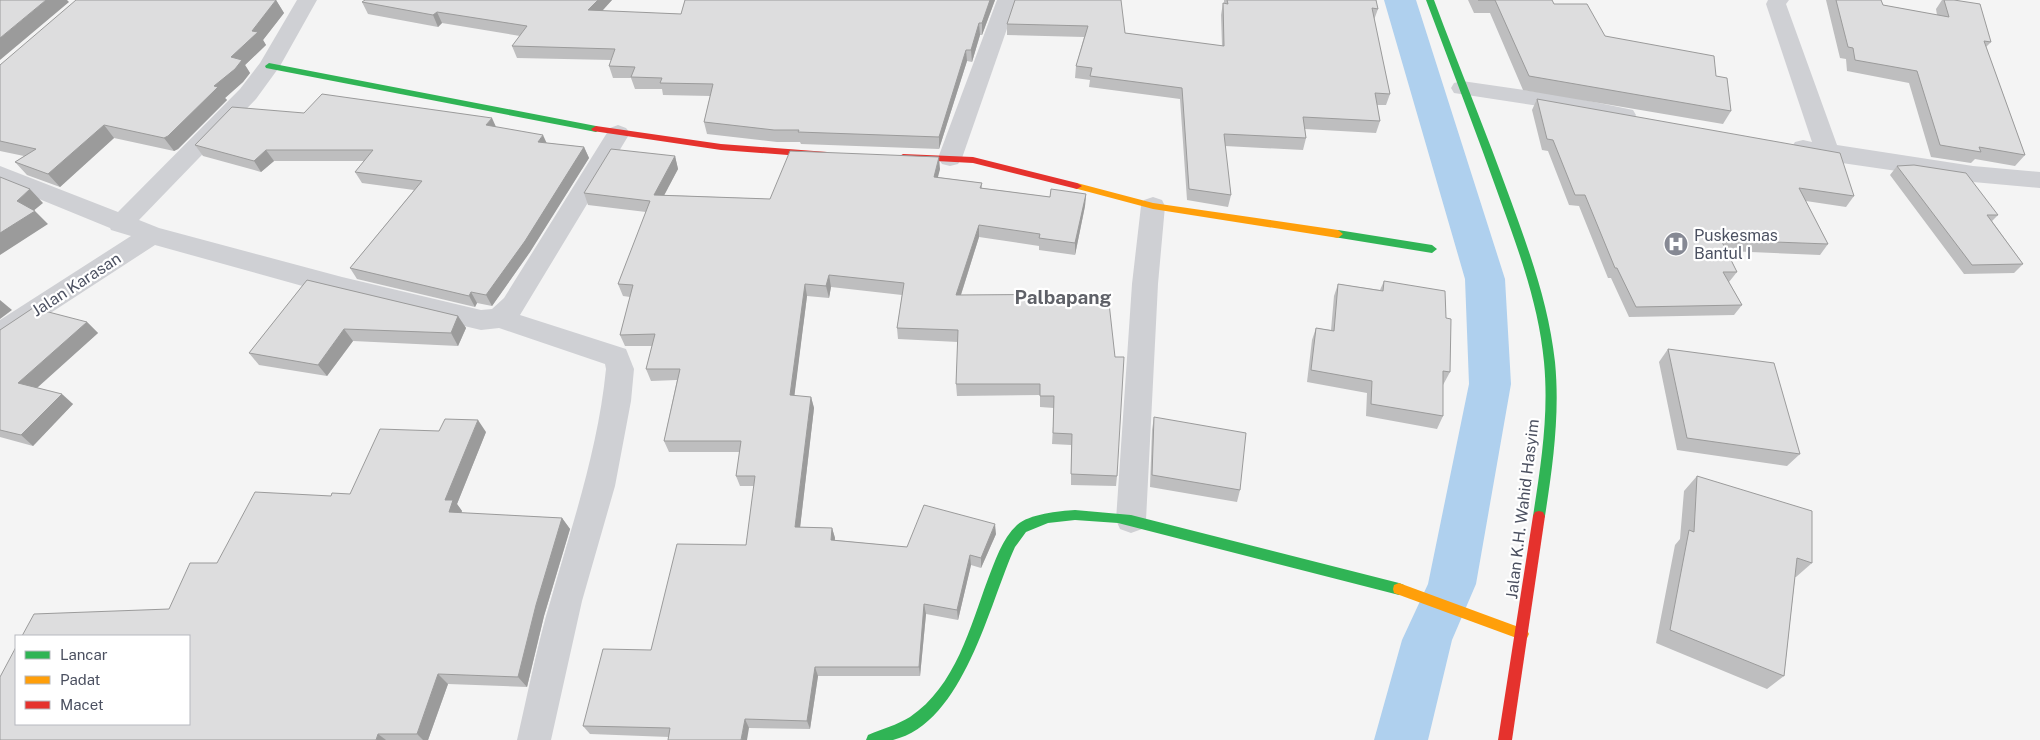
<svg xmlns="http://www.w3.org/2000/svg" width="2040" height="740" font-family="'Public Sans',sans-serif">
<rect width="100%" height="100%" fill="#f4f4f4"/>
<g fill="none" stroke-linecap="round" stroke-linejoin="round">
<path fill="#afd0ee" fill-rule="evenodd" d="M 1384,0 L 1416,0 L 1505,279 L 1511,384 L 1476,584 L 1452,640 L 1428,740 L 1374,740 L 1402,640 L 1428,584 L 1469,384 L 1465,279 Z"/>
<g fill="#cfd0d4" fill-rule="evenodd">
<path d="M 297,0 L 317,0 L 280,66 L 256,99 L 139,220 L 159,228 L 342,277 L 481,310 L 492,309 L 504,298 L 610,128 L 618,125 L 626,128 L 630,133 L 520,315 L 626,349 L 634,369 L 631,401 L 615,486 L 582,601 L 551,740 L 517,740 C 528,693 537,645 551,599 C 573,522 598,449 606,369 L 605,364 L 499,328 L 481,330 L 342,297 L 155,245 L 9,340 L 0,343 L 0,320 L 131,236 L 111,230 L 110,228 L 0,183 L 0,166 L 118,212 L 240,89 L 260,63 Z"/>
<path d="M 997,0 L 1017,0 L 962,158 L 958,164 L 950,166 L 942,164 L 938,158 Z"/>
<path d="M 1768,0 L 1789,0 L 1786,4 L 1837,145 L 1973,166 L 2040,172 L 2040,188 L 1973,182 L 1828,161 L 1795,154 L 1791,148 L 1795,142 L 1803,140 L 1812,142 L 1766,4 Z"/>
<path d="M 1462,81 L 1565,96 L 1633,110 L 1636,115 L 1633,120 L 1625,122 L 1565,110 L 1454,93 L 1451,88 L 1454,83 Z"/>
<path d="M 1153,197 L 1162,200 L 1165,206 L 1158,284 L 1146,520 L 1142,529 L 1131,533 L 1120,529 L 1116,520 L 1132,284 L 1141,206 L 1144,200 Z"/>
</g>
<g fill="#30b455" fill-rule="evenodd">
<path d="M 1426,0 L 1434,0 C 1459,67 1487,134 1511,201 C 1530,253 1549,306 1555,362 C 1560,413 1553,465 1545,516 L 1543,520 L 1539,521 L 1535,520 L 1533,516 C 1541,465 1549,414 1544,362 C 1539,307 1520,254 1501,202 C 1477,134 1451,67 1426,0 Z"/>
<path d="M 269,63 L 596,126 L 601,129 L 596,132 L 266,68 L 265,66 Z"/>
<path d="M 1338,230 L 1432,245 L 1437,249 L 1432,253 L 1334,237 L 1333,234 Z"/>
<path d="M 1075,510 L 1131,515 L 1399,583 L 1404,585 L 1405,589 L 1404,593 L 1399,595 L 1118,523 L 1075,520 L 1048,523 L 1026,532 L 1015,547 C 989,604 964,723 893,740 C 885,740 874,740 866,740 L 868,735 C 882,729 897,725 910,717 C 956,686 970,627 988,579 C 995,561 1002,539 1017,525 C 1029,514 1059,511 1075,510 Z"/>
</g>
<g fill="#ff9f0a" fill-rule="evenodd">
<path d="M 1077,183 L 1153,203 L 1338,230 L 1343,234 L 1338,238 L 1153,209 L 1074,188 L 1072,186 Z"/>
<path d="M 1399,583 L 1527,630 L 1529,634 L 1527,638 L 1522,640 L 1394,593 L 1393,589 L 1394,585 Z"/>
</g>
<g fill="#e5322d" fill-rule="evenodd">
<path d="M 596,126 L 721,144 L 827,152 L 832,155 L 827,158 L 721,150 L 593,131 L 591,129 Z"/>
<path d="M 903,154 L 973,157 L 1077,183 L 1082,186 L 1077,189 L 973,163 L 900,159 L 898,157 Z"/>
<path d="M 1539,511 L 1543,512 L 1545,516 L 1512,740 L 1498,740 L 1533,516 L 1535,512 Z"/>
</g>
</g>
<g fill="#bebebf">
<path d="M 276,0 L 284,13 L 263,40 L 266,45 L 245,65 L 250,73 L 243,82 L 225,98 L 227,100 L 178,149 L 174,151 L 114,138 L 60,187 L 27,175 L 15,162 L 24,156 L 0,151 L 0,65 Z"/>
<path d="M 365,0 L 612,0 L 602,11 L 681,14 L 685,0 L 995,0 L 982,35 L 980,35 L 972,62 L 967,61 L 939,149 L 801,144 L 800,142 L 777,142 L 707,134 L 704,122 L 710,96 L 663,95 L 662,89 L 635,89 L 631,78 L 613,78 L 609,66 L 611,60 L 517,58 L 512,46 L 520,36 L 442,23 L 438,27 L 368,14 L 362,2 Z"/>
<path d="M 1015,0 L 1125,33 L 1222,46 L 1221,15 L 1223,3 L 1224,3 L 1224,0 L 1376,0 L 1378,9 L 1374,20 L 1390,94 L 1386,105 L 1377,105 L 1380,121 L 1376,133 L 1305,129 L 1306,138 L 1303,150 L 1225,146 L 1231,195 L 1228,207 L 1187,200 L 1180,99 L 1089,87 L 1090,80 L 1075,78 L 1076,66 L 1084,37 L 1007,35 L 1007,24 Z"/>
<path d="M 1468,0 L 1552,0 L 1554,4 L 1605,36 L 1716,76 L 1731,111 L 1723,124 L 1523,90 L 1490,13 L 1474,13 Z"/>
<path d="M 1826,0 L 1881,0 L 1883,5 L 1937,15 L 1936,9 L 1942,0 L 1954,0 L 1991,42 L 1986,47 L 2025,155 L 2015,166 L 1975,159 L 1971,163 L 1931,157 L 1909,83 L 1847,71 L 1846,59 L 1840,58 Z"/>
<path d="M 1537,99 L 1854,196 L 1846,207 L 1806,201 L 1828,244 L 1820,255 L 1727,251 L 1737,272 L 1729,282 L 1742,305 L 1734,315 L 1629,317 L 1611,278 L 1608,278 L 1579,206 L 1569,205 L 1548,151 L 1542,150 L 1532,110 Z"/>
<path d="M 496,127 L 547,143 L 584,147 L 589,158 L 530,252 L 492,306 L 477,303 L 475,307 L 357,279 L 350,268 L 414,190 L 362,183 L 355,172 L 364,161 L 274,161 L 261,172 L 203,156 L 195,145 Z"/>
<path d="M 675,156 L 678,169 L 664,195 L 770,199 L 940,169 L 937,177 L 982,183 L 982,188 L 1050,197 L 1086,194 L 1085,206 L 1075,255 L 1039,250 L 1039,246 L 979,237 L 961,295 L 1108,294 L 1117,476 L 1116,486 L 1071,485 L 1071,445 L 1052,444 L 1054,408 L 1040,407 L 1040,395 L 957,396 L 956,384 L 958,342 L 898,339 L 897,328 L 902,295 L 831,287 L 829,298 L 807,296 L 794,396 L 811,397 L 814,408 L 800,527 L 832,528 L 835,538 L 835,540 L 907,547 L 996,534 L 981,568 L 971,565 L 958,620 L 926,614 L 920,676 L 818,676 L 810,729 L 749,728 L 669,737 L 590,734 L 583,726 L 746,545 L 754,486 L 740,486 L 736,476 L 740,452 L 669,452 L 664,441 L 677,380 L 651,381 L 646,369 L 652,346 L 625,346 L 620,335 L 630,297 L 623,296 L 618,284 L 646,212 L 588,205 L 584,193 Z"/>
<path d="M 1897,166 L 1998,215 L 1992,221 L 2023,264 L 2014,273 L 1964,274 L 1890,175 Z"/>
<path d="M 307,280 L 458,316 L 466,328 L 458,346 L 353,341 L 327,376 L 259,365 L 249,353 Z"/>
<path d="M 1384,281 L 1446,318 L 1450,372 L 1443,385 L 1443,416 L 1437,429 L 1366,416 L 1367,393 L 1307,382 L 1312,340 L 1316,328 L 1331,330 L 1334,296 L 1338,284 L 1380,290 Z"/>
<path d="M 87,322 L 98,333 L 37,388 L 73,404 L 33,446 L 0,437 L 0,330 Z"/>
<path d="M 1668,349 L 1800,454 L 1787,466 L 1677,450 L 1659,362 Z"/>
<path d="M 1154,417 L 1240,490 L 1237,502 L 1150,487 L 1152,430 Z"/>
<path d="M 486,432 L 457,504 L 462,511 L 461,513 L 562,518 L 570,529 L 544,616 L 527,687 L 448,684 L 428,740 L 0,740 L 169,609 L 217,563 L 331,496 L 350,494 Z"/>
<path d="M 1697,476 L 1812,563 L 1796,577 L 1795,577 L 1784,676 L 1767,689 L 1656,643 L 1675,545 L 1680,539 L 1684,491 Z"/>
</g>
<g fill="#9b9b9b">
<path d="M 46,0 L 67,0 L 69,2 L 0,60 L 0,38 Z"/>
<path d="M 276,0 L 284,13 L 263,40 L 266,45 L 245,65 L 250,73 L 243,82 L 225,98 L 227,100 L 178,149 L 174,151 L 164,138 L 214,86 L 231,57 Z"/>
<path d="M 598,0 L 612,0 L 592,22 L 588,10 Z"/>
<path d="M 990,0 L 995,0 L 982,35 L 982,23 Z"/>
<path d="M 437,12 L 442,23 L 438,27 L 433,15 Z"/>
<path d="M 979,23 L 980,35 L 972,62 L 971,50 Z"/>
<path d="M 966,50 L 967,61 L 939,149 L 939,137 Z"/>
<path d="M 492,118 L 497,129 L 486,125 Z"/>
<path d="M 104,125 L 114,138 L 60,187 L 48,174 Z"/>
<path d="M 543,135 L 548,146 L 538,142 Z"/>
<path d="M 584,147 L 589,158 L 530,252 L 492,306 L 486,295 Z"/>
<path d="M 266,150 L 274,161 L 261,172 L 254,161 Z"/>
<path d="M 675,156 L 678,169 L 658,207 L 654,195 Z"/>
<path d="M 939,157 L 940,169 L 935,189 L 934,177 Z"/>
<path d="M 30,189 L 43,203 L 32,212 L 35,211 L 48,224 L 0,255 L 0,233 L 17,201 Z"/>
<path d="M 1086,194 L 1085,206 L 1075,255 L 1075,243 Z"/>
<path d="M 979,225 L 979,237 L 957,307 L 956,295 Z"/>
<path d="M 829,275 L 831,287 L 829,298 L 826,286 Z"/>
<path d="M 805,284 L 807,296 L 793,407 L 790,395 Z"/>
<path d="M 471,292 L 477,303 L 475,307 L 469,296 Z"/>
<path d="M 0,300 L 12,310 L 0,319 Z"/>
<path d="M 458,316 L 466,328 L 458,346 L 451,333 Z"/>
<path d="M 87,322 L 98,333 L 30,394 L 18,383 Z"/>
<path d="M 344,329 L 353,341 L 327,376 L 318,365 Z"/>
<path d="M 62,394 L 73,404 L 33,446 L 21,435 Z"/>
<path d="M 811,397 L 814,408 L 799,537 L 795,527 Z"/>
<path d="M 478,420 L 486,432 L 457,504 L 462,511 L 457,524 L 449,512 L 445,500 Z"/>
<path d="M 562,518 L 570,529 L 544,616 L 527,687 L 518,677 L 536,605 Z"/>
<path d="M 995,524 L 996,534 L 981,568 L 981,558 Z"/>
<path d="M 832,528 L 835,538 L 833,550 L 831,540 Z"/>
<path d="M 970,555 L 971,565 L 958,620 L 957,610 Z"/>
<path d="M 924,604 L 926,614 L 920,676 L 919,667 Z"/>
<path d="M 815,667 L 818,676 L 810,729 L 807,721 Z"/>
<path d="M 438,674 L 448,684 L 428,740 L 423,740 L 417,734 Z"/>
<path d="M 745,719 L 749,728 L 747,740 L 741,740 Z"/>
<path d="M 378,734 L 386,740 L 376,740 Z"/>
</g>
<g fill="#ddddde" stroke="#9b9b9b">
<path d="M 0,0 L 46,0 L 0,38 Z"/>
<path d="M 76,0 L 276,0 L 252,31 L 258,32 L 231,57 L 242,60 L 235,69 L 214,86 L 218,87 L 168,136 L 164,138 L 104,125 L 48,174 L 15,162 L 36,149 L 0,141 L 0,65 Z"/>
<path d="M 365,0 L 598,0 L 588,10 L 681,14 L 685,0 L 990,0 L 982,23 L 979,23 L 971,50 L 966,50 L 939,137 L 798,132 L 799,130 L 774,130 L 704,122 L 713,84 L 660,83 L 662,78 L 631,77 L 635,67 L 609,66 L 615,49 L 512,46 L 527,26 L 437,12 L 433,15 L 362,2 Z"/>
<path d="M 1015,0 L 1121,0 L 1125,33 L 1224,46 L 1223,3 L 1228,4 L 1227,0 L 1376,0 L 1378,9 L 1372,8 L 1390,94 L 1375,93 L 1380,121 L 1303,117 L 1306,138 L 1224,134 L 1231,195 L 1189,189 L 1182,88 L 1090,76 L 1092,68 L 1076,66 L 1088,26 L 1007,24 Z"/>
<path d="M 1478,0 L 1552,0 L 1554,4 L 1587,4 L 1605,36 L 1714,56 L 1716,76 L 1727,78 L 1731,111 L 1529,76 L 1495,0 Z"/>
<path d="M 1836,0 L 1881,0 L 1883,5 L 1949,17 L 1944,0 L 1954,0 L 1980,4 L 1991,42 L 1984,41 L 2025,155 L 1979,147 L 1981,152 L 1940,145 L 1917,71 L 1855,60 L 1853,48 L 1848,47 Z"/>
<path d="M 322,94 L 492,118 L 486,125 L 543,135 L 538,142 L 584,147 L 525,241 L 486,295 L 471,292 L 469,296 L 350,268 L 422,181 L 355,172 L 373,150 L 266,150 L 254,161 L 195,145 L 232,107 L 304,113 Z"/>
<path d="M 1537,99 L 1840,153 L 1854,196 L 1799,188 L 1828,244 L 1721,240 L 1737,272 L 1723,272 L 1742,305 L 1636,307 L 1617,268 L 1615,268 L 1585,195 L 1575,195 L 1553,140 L 1547,139 Z"/>
<path d="M 611,149 L 675,156 L 654,195 L 770,199 L 790,151 L 939,157 L 934,177 L 982,183 L 980,188 L 1050,197 L 1051,189 L 1086,194 L 1075,243 L 1039,238 L 1040,234 L 979,225 L 956,295 L 1108,294 L 1115,357 L 1124,357 L 1117,476 L 1071,474 L 1072,434 L 1053,433 L 1054,396 L 1040,396 L 1040,384 L 956,384 L 958,330 L 897,328 L 904,283 L 829,275 L 826,286 L 805,284 L 790,395 L 811,397 L 795,527 L 832,528 L 831,540 L 907,547 L 924,505 L 995,524 L 981,558 L 970,555 L 957,610 L 924,604 L 919,667 L 815,667 L 807,721 L 745,719 L 741,740 L 668,740 L 670,728 L 583,726 L 603,649 L 651,650 L 677,544 L 746,545 L 755,476 L 736,476 L 741,441 L 664,441 L 680,369 L 646,369 L 655,334 L 620,335 L 633,285 L 618,284 L 650,201 L 584,193 Z"/>
<path d="M 1914,165 L 1966,173 L 1998,215 L 1987,215 L 2023,264 L 1972,265 L 1897,166 Z"/>
<path d="M 0,177 L 30,189 L 17,201 L 35,211 L 0,233 Z"/>
<path d="M 307,280 L 458,316 L 451,333 L 344,329 L 318,365 L 249,353 Z"/>
<path d="M 1384,281 L 1445,291 L 1446,318 L 1451,319 L 1450,372 L 1443,371 L 1443,416 L 1371,404 L 1372,381 L 1311,370 L 1316,328 L 1334,331 L 1338,284 L 1383,291 Z"/>
<path d="M 33,308 L 87,322 L 18,383 L 62,394 L 21,435 L 0,430 L 0,330 Z"/>
<path d="M 1668,349 L 1774,363 L 1800,454 L 1687,438 Z"/>
<path d="M 1154,417 L 1246,433 L 1240,490 L 1152,475 Z"/>
<path d="M 445,419 L 478,420 L 445,500 L 453,500 L 449,512 L 562,518 L 536,605 L 518,677 L 438,674 L 417,734 L 378,734 L 376,740 L 0,740 L 0,677 L 16,647 L 16,724 L 189,724 L 189,636 L 22,636 L 34,614 L 169,609 L 190,563 L 217,563 L 255,492 L 331,496 L 332,493 L 350,494 L 380,429 L 439,431 Z"/>
<path d="M 1697,476 L 1812,511 L 1812,563 L 1797,558 L 1784,676 L 1670,630 L 1689,530 L 1694,532 Z"/>
</g>
<defs>
<symbol id="hospital-disc" viewBox="-11 -11 22 22"><circle r="9.5" fill="#868994" stroke="#fff"/><path d="M-5-5h3v3.5h4V-5h3V5h-3V1.5h-4V5h-3Z" fill="#fff"/></symbol>
</defs>
<g fill-rule="evenodd">
<use href="#hospital-disc" x="1662" y="230" width="28" height="28"/>
</g>
<g text-anchor="middle" stroke-width="4.5" stroke-linejoin="round" paint-order="stroke">
<g font-size="16" fill="#4b5060" stroke="#fff" text-anchor="start">
<text x="1694" y="241">Puskesmas<tspan x="1694" dy="18">Bantul I</tspan></text>
</g>
<g font-size="16" fill="#4b5060" stroke="#fff">
<text transform="translate(76 284) rotate(-33)" y="6">Jalan Karasan</text>
<text transform="translate(1522 509) rotate(-83)" y="6">Jalan K.H. Wahid Hasyim</text>
</g>
<g font-size="19" font-weight="bold" fill="#5f6168" stroke="#fff">
<text x="1063" y="304">Palbapang</text>
</g>
</g>
<rect x="15" y="635" width="175" height="90" fill="#ffffff" stroke="#b7b9bf"/>
<rect x="25" y="651" width="25" height="8" fill="#30b455" stroke="#b7b9bf"/>
<text x="60" y="660" font-size="15" fill="#4b5060">Lancar</text>
<rect x="25" y="676" width="25" height="8" fill="#ff9f0a" stroke="#b7b9bf"/>
<text x="60" y="685" font-size="15" fill="#4b5060">Padat</text>
<rect x="25" y="701" width="25" height="8" fill="#e5322d" stroke="#b7b9bf"/>
<text x="60" y="710" font-size="15" fill="#4b5060">Macet</text>
</svg>
